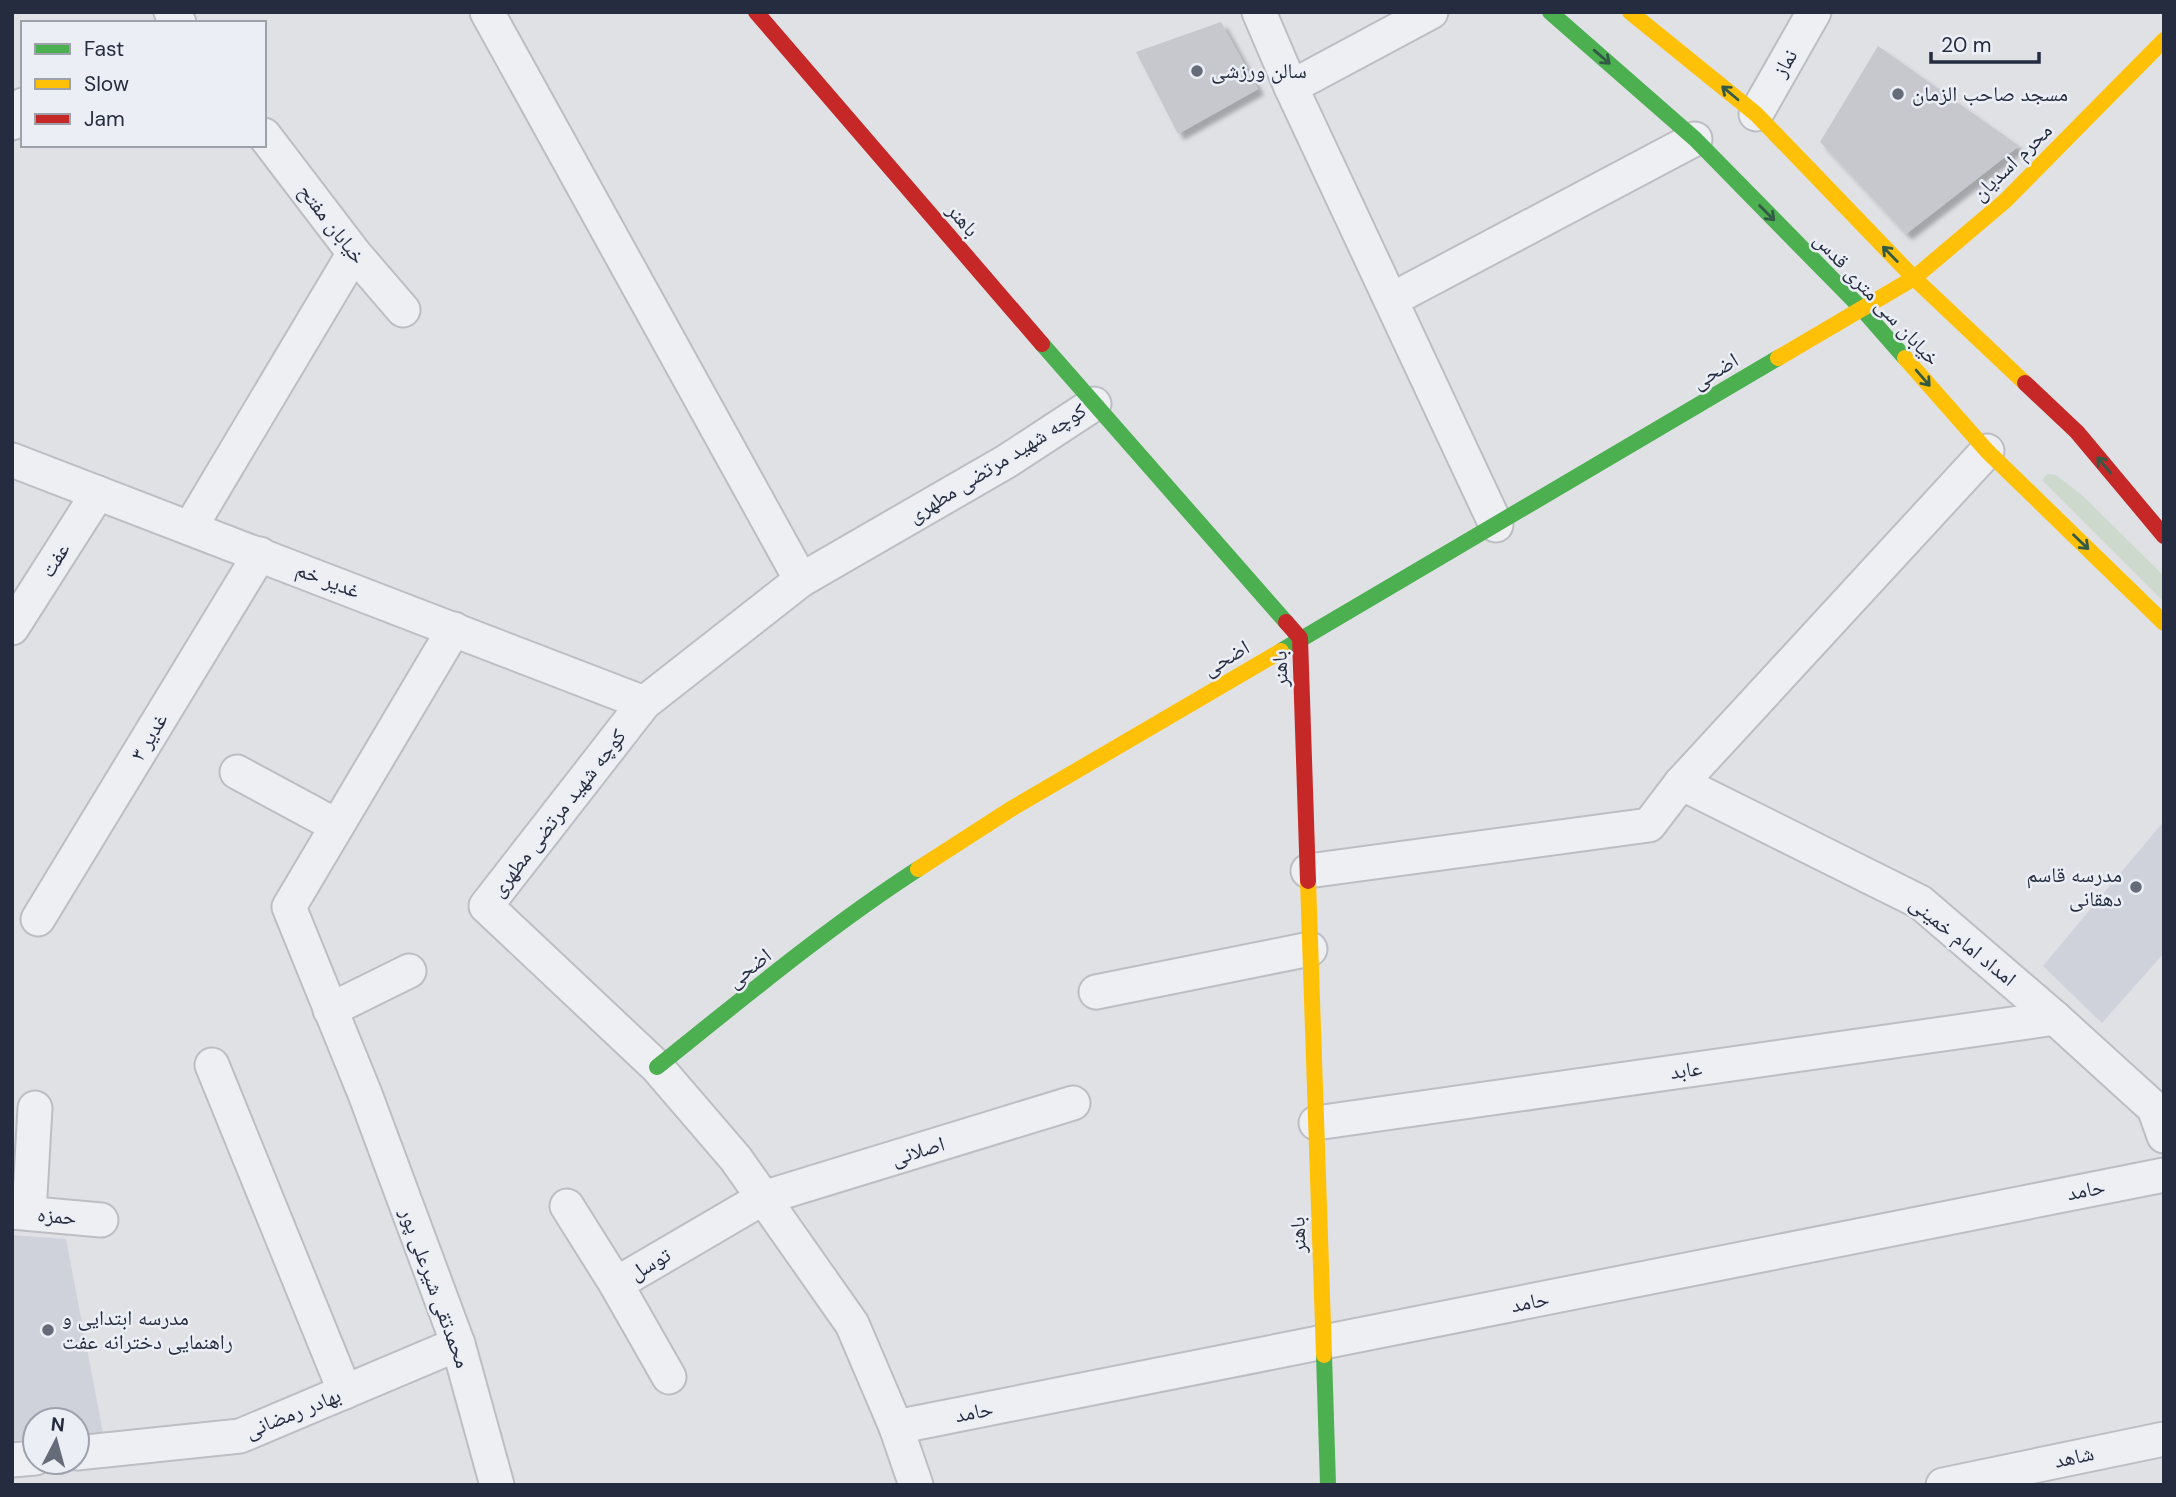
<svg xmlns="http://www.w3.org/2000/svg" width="2176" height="1497" font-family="'DM Sans','Noto Naskh Arabic',sans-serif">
<defs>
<filter id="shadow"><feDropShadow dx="6" dy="6" stdDeviation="2" flood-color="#0004"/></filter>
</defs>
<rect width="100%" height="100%" fill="#dfe1e5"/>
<g fill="#cfd2db">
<path d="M 2164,821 L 2164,953 L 2102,1023 L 2043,966 Z"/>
<path d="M 12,1235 L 66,1239 L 103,1433 L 77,1435 L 77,1420 L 35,1420 L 35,1439 L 12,1441 Z"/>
</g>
<path fill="#ced9ce" d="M 2047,474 L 2056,475 L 2083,496 L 2164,576 L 2164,602 L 2042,480 Z"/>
<g fill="#c6c8cd" filter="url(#shadow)">
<path d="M 1221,22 L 1258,89 L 1178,134 L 1136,52 Z"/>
<path d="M 1878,46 L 2019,146 L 1906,234 L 1820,142 Z"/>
</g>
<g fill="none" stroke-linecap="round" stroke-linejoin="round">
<defs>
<g id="street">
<path d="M 171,12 L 179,23"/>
<path d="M 487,12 L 801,580"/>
<path d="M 1259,12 L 1291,87 L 1496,525"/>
<path d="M 1291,87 L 1431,12"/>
<path d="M 1756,114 L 1814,12"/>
<path d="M 12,123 L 23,105"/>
<path d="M 264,135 L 354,253 L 403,310"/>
<path d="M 1391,300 L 1695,139"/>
<path d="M 12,460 L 644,703"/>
<path d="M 190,528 L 354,253"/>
<path d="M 12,628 L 98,493"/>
<path d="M 454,629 L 289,907 L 365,1094 L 458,1344 L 497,1485"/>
<path d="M 237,772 L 337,826"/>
<path d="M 1681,783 L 1920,902 L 2055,1018 L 2154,1108 L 2164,1136"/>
<path d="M 1308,871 L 1649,825 L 1681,783 L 1987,451"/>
<path d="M 38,919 L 260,554"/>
<path d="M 1096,992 L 1310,949"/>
<path d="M 330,1010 L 409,971"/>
<path d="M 212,1065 L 345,1392"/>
<path d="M 1316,1123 L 2055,1018"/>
<path d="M 567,1206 L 616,1284 L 763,1198 L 1073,1103"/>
<path d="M 12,1212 L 101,1220"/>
<path d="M 29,1213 L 35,1108"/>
<path d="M 616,1284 L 669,1377"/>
<path d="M 896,1427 L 2164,1175"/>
<path d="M 77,1453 L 240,1436 L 458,1344"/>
<path d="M 12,1460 L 35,1458"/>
<path d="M 916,1485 L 896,1427 L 852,1324 L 736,1159 L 657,1067 L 486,906 L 644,703 L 801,580 L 1007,461 L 1094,404"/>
<path d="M 1943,1485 L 2164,1439"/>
</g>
</defs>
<use href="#street" stroke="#bcbec3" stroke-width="37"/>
<use href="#street" stroke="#eeeff2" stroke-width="33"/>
<g stroke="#4caf50" stroke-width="16">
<path d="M 1550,12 L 1695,139 L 1862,309 L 1905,358"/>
<path d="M 1042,344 L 1286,622"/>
<path d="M 1281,651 L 1778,358"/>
<path d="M 657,1067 C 742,999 827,928 918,869"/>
<path d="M 1324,1355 L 1328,1485"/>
</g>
<g stroke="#ffc107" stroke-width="16">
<path d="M 1630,12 L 1756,114 L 1914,278 L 2025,383"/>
<path d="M 1778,358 L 1914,278 L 2005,201 L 2164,40"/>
<path d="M 1905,358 L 1987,451 L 2164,623"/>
<path d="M 918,869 L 1011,809 L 1281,651"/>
<path d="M 1308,881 L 1324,1355"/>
</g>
<g stroke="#c62828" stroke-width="16">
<path d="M 756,12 L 1042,344"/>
<path d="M 2025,383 L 2077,432 L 2164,536"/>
<path d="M 1286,622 L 1300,638 L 1308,881"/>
</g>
</g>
<defs><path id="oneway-shaft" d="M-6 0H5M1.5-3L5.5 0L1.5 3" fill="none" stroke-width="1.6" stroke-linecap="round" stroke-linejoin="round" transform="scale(1.75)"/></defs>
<g stroke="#335a45">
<use href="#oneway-shaft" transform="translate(1602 57) rotate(41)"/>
<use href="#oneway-shaft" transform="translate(1730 93) rotate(-140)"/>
<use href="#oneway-shaft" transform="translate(1767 213) rotate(45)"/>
<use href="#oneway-shaft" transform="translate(1890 254) rotate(-134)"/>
<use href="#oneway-shaft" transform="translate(1923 378) rotate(49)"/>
<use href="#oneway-shaft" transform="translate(2104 465) rotate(-130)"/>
<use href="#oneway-shaft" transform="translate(2081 542) rotate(44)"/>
</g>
<g fill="#666b79" stroke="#ebeff5" stroke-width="2.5">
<circle cx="1197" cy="71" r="7"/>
<circle cx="1898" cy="94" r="7"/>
<circle cx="2136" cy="887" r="7"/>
<circle cx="48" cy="1330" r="7"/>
</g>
<g text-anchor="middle" stroke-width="5" stroke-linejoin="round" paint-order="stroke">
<g font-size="21" fill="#252c3f" stroke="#ebeff5">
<text transform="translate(1785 63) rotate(-60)" y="7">نماز</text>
<text transform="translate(2012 162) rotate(-44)" y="7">محرم اسدیان</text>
<text transform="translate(963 220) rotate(49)" y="7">باهنر</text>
<text transform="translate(332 224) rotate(52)" y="7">خیابان مفتح</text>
<text transform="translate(1877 299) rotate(47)" y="7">خیابان سی متری قدس</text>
<text transform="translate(1715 371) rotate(-31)" y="7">اضحی</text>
<text transform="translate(997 463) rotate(-32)" y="7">کوچه شهید مرتضی مطهری</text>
<text transform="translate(55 560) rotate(-58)" y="7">عفت</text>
<text transform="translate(328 580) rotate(21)" y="7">غدیر خم</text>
<text transform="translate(1226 658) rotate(-30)" y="7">اضحی</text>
<text transform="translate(1280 669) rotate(-92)" y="7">باهنر</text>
<text transform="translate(149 737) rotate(-59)" y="7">غدیر ۳</text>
<text transform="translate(558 813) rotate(-52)" y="7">کوچه شهید مرتضی مطهری</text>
<text transform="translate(1963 941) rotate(39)" y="7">امداد امام خمینی</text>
<text transform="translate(749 968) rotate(-38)" y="7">اضحی</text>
<text transform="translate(1686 1070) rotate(-8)" y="7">عابد</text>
<text transform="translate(918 1151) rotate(-17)" y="7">اصلانی</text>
<text transform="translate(2086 1190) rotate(-11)" y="7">حامد</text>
<text transform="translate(57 1216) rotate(6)" y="7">حمزه</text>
<text transform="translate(1298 1235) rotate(-92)" y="7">باهنر</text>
<text transform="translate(650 1264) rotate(-30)" y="7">توسل</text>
<text transform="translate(435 1288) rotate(70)" y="7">محمدتقی شیرعلی پور</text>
<text transform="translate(1530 1302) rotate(-11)" y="7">حامد</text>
<text transform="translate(974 1412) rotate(-11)" y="7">حامد</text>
<text transform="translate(293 1413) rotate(-22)" y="7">بهادر رمضانی</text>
<text transform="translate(2074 1457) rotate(-12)" y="7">شاهد</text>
</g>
<g font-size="21" fill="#252c3f" stroke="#ebeff5" text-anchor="start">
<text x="1211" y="78">سالن ورزشی</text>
<text x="1912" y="101">مسجد صاحب الزمان</text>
<text x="2122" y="882" text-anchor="end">مدرسه قاسم<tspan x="2122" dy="24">دهقانی</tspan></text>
<text x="62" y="1325">مدرسه ابتدایی و<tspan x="62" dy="24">راهنمایی دخترانه عفت</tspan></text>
</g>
</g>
<rect width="2176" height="1497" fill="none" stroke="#252c3f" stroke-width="28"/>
<rect x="21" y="21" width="245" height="126" fill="#ebeff5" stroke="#9ca1ac" stroke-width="2"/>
<rect x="35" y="44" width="35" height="10" fill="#4caf50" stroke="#9ca1ac" stroke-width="2"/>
<text x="84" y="56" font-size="21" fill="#252c3f">Fast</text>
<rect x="35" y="79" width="35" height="10" fill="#ffc107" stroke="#9ca1ac" stroke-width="2"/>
<text x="84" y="91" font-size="21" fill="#252c3f">Slow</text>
<rect x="35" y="114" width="35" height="10" fill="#c62828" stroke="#9ca1ac" stroke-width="2"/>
<text x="84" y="126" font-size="21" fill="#252c3f">Jam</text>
<g transform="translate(56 1441) rotate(6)"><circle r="33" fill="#ebeff5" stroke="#9ca1ac" stroke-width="2"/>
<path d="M0-5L12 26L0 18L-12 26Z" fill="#666b79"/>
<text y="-10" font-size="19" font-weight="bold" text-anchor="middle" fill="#252c3f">N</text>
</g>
<path d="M1931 52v10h108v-10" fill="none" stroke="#252c3f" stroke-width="3.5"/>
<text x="1941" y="52" font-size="21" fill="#252c3f" stroke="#ebeff5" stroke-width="5" paint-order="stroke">20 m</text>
</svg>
